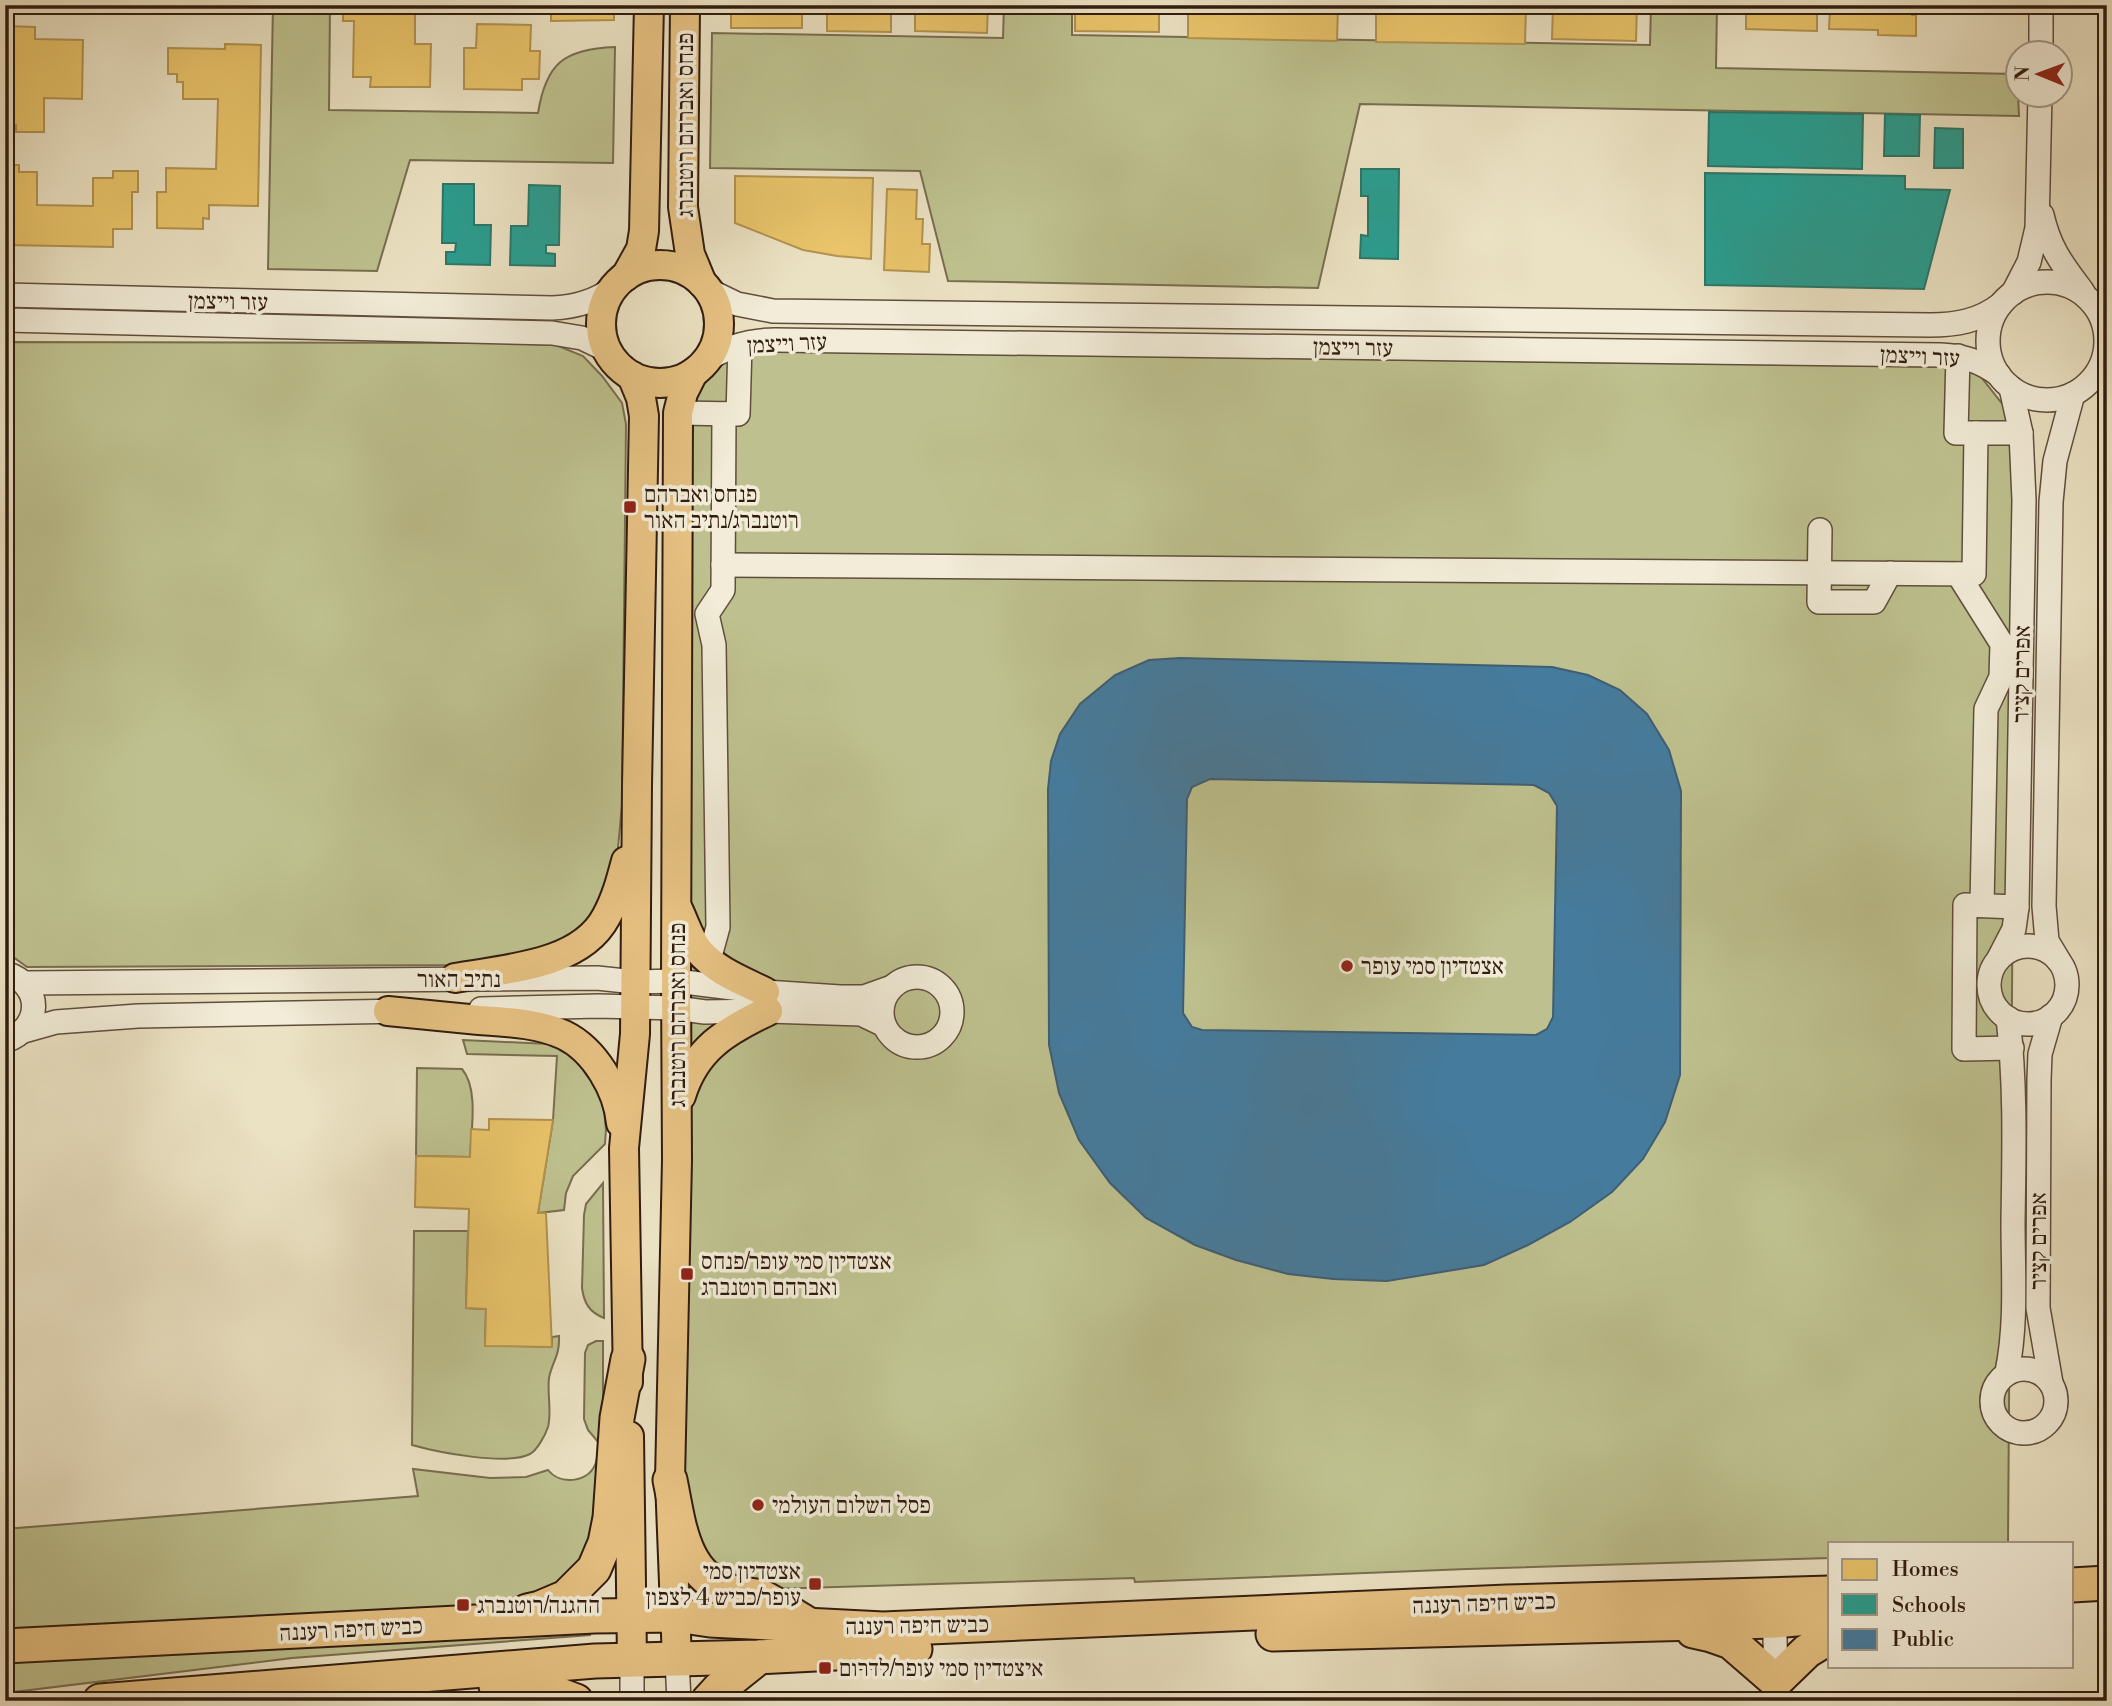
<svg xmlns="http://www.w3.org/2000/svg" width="2112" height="1706" font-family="'Libre Bodoni','Frank Ruhl Libre',serif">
<rect width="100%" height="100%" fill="#ebe2c3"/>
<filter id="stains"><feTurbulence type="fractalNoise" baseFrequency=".00286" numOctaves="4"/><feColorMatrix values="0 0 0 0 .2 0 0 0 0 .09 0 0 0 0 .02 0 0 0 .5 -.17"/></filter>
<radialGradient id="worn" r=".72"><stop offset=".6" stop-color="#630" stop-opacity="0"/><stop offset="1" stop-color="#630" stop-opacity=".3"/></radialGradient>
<g fill="#bec18f" stroke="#786e50" stroke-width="2">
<path d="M 273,5 L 330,5 L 329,110 L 538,113 C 546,63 564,49 615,47 L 613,163 L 410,160 L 377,271 L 268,269 Z"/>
<path d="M 1004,5 L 1072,5 L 1072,35 L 1650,45 L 1651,5 L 1717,5 L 1716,68 L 2017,74 L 2019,116 L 1360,104 L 1318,288 L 948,281 L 920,171 L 710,168 L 712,33 L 1003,38 Z"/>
<path d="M 5,342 L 504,343 L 556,345 L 583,356 L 602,376 L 622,403 L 626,424 L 622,805 L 617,858 L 605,898 L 583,927 L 555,947 L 457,965 L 27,967 L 9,954 L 5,954 Z"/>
<path d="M 758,351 L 1963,367 L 1981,377 L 2011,415 L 2016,448 L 2008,1543 L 1830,1543 L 1830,1558 L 1467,1569 L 1135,1582 L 1134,1578 L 738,1590 L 720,1584 L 674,1485 L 691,400 L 701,377 L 723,357 Z"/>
<path d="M 463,1040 L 549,1044 L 564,1048 L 588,1064 L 602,1094 L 606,1129 L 605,1144 L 573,1176 L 566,1193 L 564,1210 L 538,1213 L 553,1120 L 557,1056 L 467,1054 Z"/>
<path d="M 417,1068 L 462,1069 C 479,1089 471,1131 470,1157 L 416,1156 Z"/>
<path d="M 603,1183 L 604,1318 C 589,1312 584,1303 582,1288 L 584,1215 L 586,1204 Z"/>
<path d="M 414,1231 L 468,1231 L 466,1308 L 486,1309 L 485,1345 L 552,1347 L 552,1337 L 559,1336 C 560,1356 552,1362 549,1378 C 547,1394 552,1412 548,1427 C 545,1436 537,1450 530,1454 C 506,1466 437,1452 412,1445 Z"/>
<path d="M 596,1341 L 603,1341 L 603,1442 L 596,1545 L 573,1582 L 485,1605 L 5,1629 L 5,1529 L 418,1496 L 413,1469 L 490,1478 L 526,1477 L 548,1470 C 560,1485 587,1483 595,1465 C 598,1458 598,1450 599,1443 L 588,1430 L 584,1419 L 585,1353 L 588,1345 Z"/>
<path d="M 589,1627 L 590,1635 L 292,1658 L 5,1693 L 5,1663 Z"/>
</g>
<g fill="#e9c46a" stroke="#b2924f" stroke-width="2">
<path d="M 343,5 L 415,5 L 415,44 L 431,44 L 430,87 L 370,87 L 371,77 L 353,77 L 354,21 L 343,21 Z"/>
<path d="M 551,5 L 614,5 L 614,20 L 551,21 Z"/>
<rect x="731" y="5" width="71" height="23"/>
<path d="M 827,5 L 891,5 L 891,32 L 827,31 Z"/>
<path d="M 915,5 L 988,5 L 987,33 L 915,31 Z"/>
<path d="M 1075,5 L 1159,5 L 1159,32 L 1075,31 Z"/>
<path d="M 1188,5 L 1338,5 L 1337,41 L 1188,38 Z"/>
<path d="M 1376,5 L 1526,5 L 1525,44 L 1376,42 Z"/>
<path d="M 1553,5 L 1637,5 L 1636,41 L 1552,39 Z"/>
<path d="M 1746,5 L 1817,5 L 1817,31 L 1746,29 Z"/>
<path d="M 1827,5 L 1915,5 L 1915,10 L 1912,10 L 1912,15 L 1916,15 L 1916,36 L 1878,35 L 1878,30 L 1829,29 L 1830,9 L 1827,9 Z"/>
<path d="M 477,24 L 531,25 L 530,51 L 540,51 L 539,79 L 522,79 L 522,90 L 464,89 L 464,48 L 476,48 Z"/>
<path d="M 5,26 L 35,27 L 35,39 L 83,40 L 82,99 L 44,98 L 44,132 L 16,132 L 16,125 L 5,125 L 5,91 L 11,91 L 11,77 L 5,77 Z"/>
<path d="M 225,44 L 261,45 L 258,206 L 209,205 L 209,219 L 203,218 L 203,229 L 157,228 L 157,192 L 166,192 L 166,168 L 216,169 L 218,99 L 183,99 L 183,82 L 177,82 L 177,74 L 168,74 L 168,48 L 225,49 Z"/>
<path d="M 5,165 L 19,165 L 19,172 L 37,172 L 37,205 L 93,206 L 93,178 L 113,178 L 113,171 L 138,171 L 138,192 L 132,192 L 132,229 L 113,229 L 113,247 L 7,245 L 7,241 L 5,241 Z"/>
<path d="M 735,176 L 873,178 L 871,259 L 837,256 L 803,250 L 735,223 Z"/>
<path d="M 887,189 L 917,190 L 916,219 L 923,219 L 922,244 L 930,244 L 929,272 L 884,270 Z"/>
<path d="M 489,1119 L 553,1120 L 538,1213 L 546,1213 L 552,1347 L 485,1346 L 486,1309 L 466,1308 L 469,1209 L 415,1207 L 416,1156 L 470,1157 L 471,1129 L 489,1130 Z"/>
</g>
<g fill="#2a9d8f" stroke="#2c7669" stroke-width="2">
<path d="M 1709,112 L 1863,114 L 1862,169 L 1708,166 Z"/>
<path d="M 1885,114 L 1920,115 L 1919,156 L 1884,156 Z"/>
<path d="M 1935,128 L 1963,129 L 1963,168 L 1934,168 Z"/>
<path d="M 1361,169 L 1399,169 L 1398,259 L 1360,258 L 1361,235 L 1368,236 L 1368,196 L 1361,196 Z"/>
<path d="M 1705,173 L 1905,176 L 1905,189 L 1950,190 L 1924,289 L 1705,285 Z"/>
<path d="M 443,184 L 474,184 L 474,225 L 491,225 L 490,265 L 446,264 L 446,252 L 455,252 L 456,243 L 442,243 Z"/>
<path d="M 529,185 L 560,186 L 559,245 L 546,245 L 546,253 L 555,254 L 555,266 L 510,265 L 511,226 L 528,226 Z"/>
</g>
<path fill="#457b9d" stroke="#3f5e73" stroke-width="2" fill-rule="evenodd" d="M 1180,658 L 1552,667 L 1588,675 L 1620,690 L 1647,714 L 1669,750 L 1681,791 L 1680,1075 L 1665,1122 L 1643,1159 L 1612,1192 L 1570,1222 L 1528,1245 L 1484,1265 L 1387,1281 L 1333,1279 L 1288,1274 L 1236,1260 L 1195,1245 L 1146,1218 L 1110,1183 L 1079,1140 L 1059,1093 L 1049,1045 L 1048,789 L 1051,761 L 1060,734 L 1080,704 L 1115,675 L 1149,660 ZM 1210,779 L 1534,785 L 1549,793 L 1557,806 L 1553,1017 L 1547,1029 L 1536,1035 L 1202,1030 L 1192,1027 L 1183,1013 L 1187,799 L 1192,787 Z"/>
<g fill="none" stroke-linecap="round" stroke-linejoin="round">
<defs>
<g id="minor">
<path d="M 2041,52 L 2041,5"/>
<path d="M 2042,215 C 2050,250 2063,265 2083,292"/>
<circle cx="2047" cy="341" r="59"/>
<path d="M 708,290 L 737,304 L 773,311 L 1930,325 C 1956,325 1979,321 2000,305"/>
<path d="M 2013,293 L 2029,262 L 2037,228 L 2040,94"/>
<path d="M 5,295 L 552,308 C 575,307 595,302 613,288"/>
<path d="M 5,320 L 552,333 L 582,338 L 607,350"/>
<path d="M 1958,356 L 1956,433 L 2021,433"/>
<path d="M 706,360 C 727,347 750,340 775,340 L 1941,355 C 1963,356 1981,361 1999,375"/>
<path d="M 678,413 L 738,414 L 740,345"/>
<path d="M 1820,530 L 1819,602 L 1874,602 L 1890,573"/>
<path d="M 723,565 L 1974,574 L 1976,433"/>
<path d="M 1958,574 L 2002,644 L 2001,677 L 1986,709 L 1982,905"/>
<circle cx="2028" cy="985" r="39"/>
<path d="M 1999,958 L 2014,929 L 2017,907 L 2024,500 L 2021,433 L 2011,388"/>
<path d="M 709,960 L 718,927 L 714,645 L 707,614 L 723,590 L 724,414"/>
<path d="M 2059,961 L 2047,941 L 2044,906 L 2051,502 L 2055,461 L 2073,394"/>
<path d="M 5,973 C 44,984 42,1029 5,1041"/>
<circle cx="917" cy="1012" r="35"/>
<path d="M 24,983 L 597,978 L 635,982 L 676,981 L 765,992 L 840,997 L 864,997 L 892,987"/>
<path d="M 481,1009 L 598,1006 L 676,1008 L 705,1012 L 768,1011 L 861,1014 L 884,1025"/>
<path d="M 2051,1016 L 2040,1054 L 2039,1080 L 2038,1308 L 2051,1383"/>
<path d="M 24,1031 L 56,1022 L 138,1016 L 405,1011"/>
<path d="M 2012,1048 L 1964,1049 L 1965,905 L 2017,907"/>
<circle cx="2024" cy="1401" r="32"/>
<path d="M 2007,1372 C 2017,1324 2013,1272 2013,1222 C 2014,1154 2016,1086 2008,1018"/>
<path d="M 1774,1608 L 1777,1701"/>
<path d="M 677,1660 L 679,1701"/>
<path d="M 632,1701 L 632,1659"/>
</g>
<g id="major">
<path d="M 685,5 L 683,207 L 690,254 L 702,283"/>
<circle cx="660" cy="324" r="59"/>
<path d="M 626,276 L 641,249 L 644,231 L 649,5"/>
<path d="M 679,911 C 685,924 690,940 699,951 C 716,971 743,981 765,992"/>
<path d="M 455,978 C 504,969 580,966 606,917 C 616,899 621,880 626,861"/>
<path d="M 388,1011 C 418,1014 449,1017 479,1020 C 508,1022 538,1023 564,1035 C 595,1050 618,1090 621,1123"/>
<path d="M 681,1096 C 695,1049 726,1031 768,1011"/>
<path d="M 628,1382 L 624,1148 L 635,1034 L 637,785 L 644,416 L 641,398 L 632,376"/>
<path d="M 629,1436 L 632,1659"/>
<path d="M 677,1660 L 670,1480 L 677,1160 L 676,981 L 678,413 L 683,393 L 693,373"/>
</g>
<g id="highway">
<path d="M 670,1480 C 679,1523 682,1576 732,1592 C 742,1596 754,1594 764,1598 C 778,1605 792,1615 806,1623"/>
<path d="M 2072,1585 L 2107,1583"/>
<path d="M 527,1611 L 540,1608 L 566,1597 L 594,1569 L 605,1543 L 610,1518 L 617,1418 L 628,1359"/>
<path d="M 1693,1631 L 1711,1635 L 1731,1642 L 1776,1681 L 1807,1651 L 1830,1637"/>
<path d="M 1273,1634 L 1775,1621 L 1830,1616"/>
<path d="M 5,1646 L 594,1616 L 676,1615 L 710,1620 L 883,1629 L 1507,1602 L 1830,1593"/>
<path d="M 496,1686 L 544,1689 L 576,1701"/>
<path d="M 100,1701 L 595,1661 L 759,1657 L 915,1649"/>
<path d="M 708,1701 L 719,1689 L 759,1657"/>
</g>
</defs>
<use href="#minor" stroke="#604e3d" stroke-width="26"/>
<use href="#major" stroke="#311c10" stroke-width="32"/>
<use href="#highway" stroke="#311c10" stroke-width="37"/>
<use href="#minor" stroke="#f2ecd8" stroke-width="23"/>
<use href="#major" stroke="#e6c182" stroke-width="28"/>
<use href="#highway" stroke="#e6c182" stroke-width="33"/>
</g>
<g fill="#8f2418" stroke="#f2ecd8" stroke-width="2.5">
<rect x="623" y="500" width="14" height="14" rx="3.5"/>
<circle cx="1347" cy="966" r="7"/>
<rect x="680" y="1267" width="14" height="14" rx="3.5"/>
<circle cx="758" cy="1505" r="7"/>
<rect x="808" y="1577" width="14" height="14" rx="3.5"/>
<rect x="456" y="1598" width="14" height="14" rx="3.5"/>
<rect x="818" y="1661" width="14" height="14" rx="3.5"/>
</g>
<g text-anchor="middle" stroke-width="7" stroke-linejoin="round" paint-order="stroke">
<g font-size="23" fill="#311c10" stroke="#f2ecd8">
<text transform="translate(685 125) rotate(-90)" y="8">פנחס ואברהם רוטנברג</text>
<text transform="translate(228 301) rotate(1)" y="8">עזר וייצמן</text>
<text transform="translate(787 343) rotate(-3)" y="8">עזר וייצמן</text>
<text transform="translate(1353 347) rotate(1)" y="8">עזר וייצמן</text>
<text transform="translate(1920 356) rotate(3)" y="8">עזר וייצמן</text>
<text transform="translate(2021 674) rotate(-89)" y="8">אפרים קציר</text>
<text x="459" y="987">נתיב האור</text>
<text transform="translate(677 1015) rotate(-90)" y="8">פנחס ואברהם רוטנברג</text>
<text transform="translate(2038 1241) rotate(-90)" y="8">אפרים קציר</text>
<text transform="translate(1484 1603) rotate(-2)" y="8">כביש חיפה רעננה</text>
<text transform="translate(917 1625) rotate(-1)" y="8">כביש חיפה רעננה</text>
<text transform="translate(351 1629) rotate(-3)" y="8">כביש חיפה רעננה</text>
</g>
<g font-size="23" fill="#311c10" stroke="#f2ecd8" text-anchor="start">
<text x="644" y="502">פנחס ואברהם<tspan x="644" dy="26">רוטנברג/נתיב האור</tspan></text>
<text x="1361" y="974">אצטדיון סמי עופר</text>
<text x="701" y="1269">אצטדיון סמי עופר/פנחס<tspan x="701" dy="26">ואברהם רוטנברג</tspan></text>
<text x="772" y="1513">פסל השלום העולמי</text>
<text x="801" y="1579" text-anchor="end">אצטדיון סמי<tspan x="801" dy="26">עופר/כביש 4 לצפון</tspan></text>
<text x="477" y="1613">ההגנה/רוטנברג</text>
<text x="839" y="1676">איצטדיון סמי עופר/לדרום</text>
</g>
</g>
<rect width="2112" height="1706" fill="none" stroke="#ebe2c3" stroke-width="28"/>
<rect x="7" y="7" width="2098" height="1692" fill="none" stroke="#311c10" stroke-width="3.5"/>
<rect x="14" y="14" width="2084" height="1678" fill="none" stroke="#311c10" stroke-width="2"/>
<rect x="1828" y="1542" width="245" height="126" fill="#f2ecd8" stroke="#a59988" stroke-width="2"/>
<rect x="1842" y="1559" width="35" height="21" fill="#e9c46a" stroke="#a59988" stroke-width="2"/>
<text x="1892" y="1576" font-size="21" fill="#311c10">Homes</text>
<rect x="1842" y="1594" width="35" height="21" fill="#2a9d8f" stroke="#a59988" stroke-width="2"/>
<text x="1892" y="1612" font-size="21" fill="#311c10">Schools</text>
<rect x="1842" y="1629" width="35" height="21" fill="#457b9d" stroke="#a59988" stroke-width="2"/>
<text x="1892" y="1646" font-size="21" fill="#311c10">Public</text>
<g transform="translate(2039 74) rotate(271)"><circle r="33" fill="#f2ecd8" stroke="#a59988" stroke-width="2"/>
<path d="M0-5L12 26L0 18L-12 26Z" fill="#8f2418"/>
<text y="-10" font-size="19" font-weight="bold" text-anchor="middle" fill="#311c10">N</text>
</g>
<rect width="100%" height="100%" filter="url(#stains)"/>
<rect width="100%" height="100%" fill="url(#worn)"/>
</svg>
